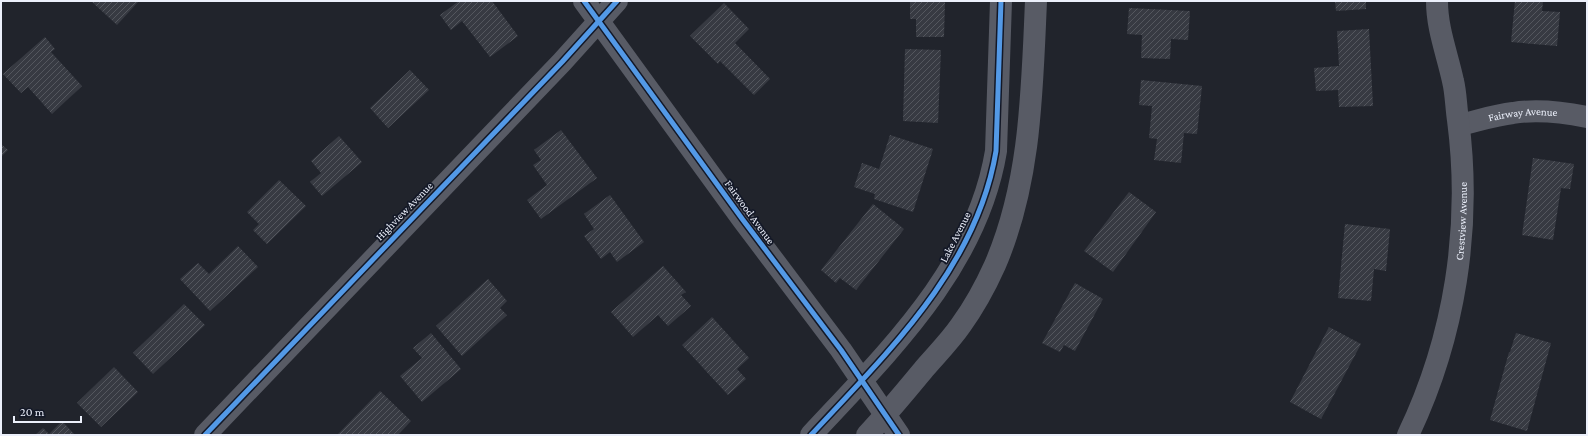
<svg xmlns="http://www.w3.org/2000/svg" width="1588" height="436" font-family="'Crimson Pro',serif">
<defs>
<pattern id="building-hatch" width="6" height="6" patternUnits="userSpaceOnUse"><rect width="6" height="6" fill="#373a42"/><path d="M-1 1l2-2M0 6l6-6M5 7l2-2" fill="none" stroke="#54575e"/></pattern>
</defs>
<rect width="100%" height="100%" fill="#21242c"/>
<g fill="url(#building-hatch)">
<path d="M 91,1 L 139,1 L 117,25 Z"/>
<path d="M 459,1 L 492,1 L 518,36 L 490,57 L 462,21 L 451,30 L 440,15 Z"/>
<path d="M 910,1 L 945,1 L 944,37 L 916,37 L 916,19 L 910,19 Z"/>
<path d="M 1335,1 L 1366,1 L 1366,9 L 1336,11 Z"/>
<path d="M 1515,1 L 1543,1 L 1542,11 L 1560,12 L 1557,46 L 1511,42 Z"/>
<path d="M 724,3 L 749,29 L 735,43 L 770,79 L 754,95 L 720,61 L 718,64 L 690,36 Z"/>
<path d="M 1129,8 L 1190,11 L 1188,40 L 1171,39 L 1170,59 L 1141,58 L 1142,35 L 1127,34 Z"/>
<path d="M 1369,29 L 1373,106 L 1339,107 L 1338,90 L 1316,91 L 1314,68 L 1339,66 L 1337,31 Z"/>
<path d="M 45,37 L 55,49 L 51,52 L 82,86 L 52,114 L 28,87 L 21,93 L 3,74 Z"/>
<path d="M 905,49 L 941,50 L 938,123 L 903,121 Z"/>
<path d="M 410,70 L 429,90 L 388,128 L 370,108 Z"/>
<path d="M 1141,80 L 1202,86 L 1197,134 L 1184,133 L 1181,163 L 1154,160 L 1157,139 L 1149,138 L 1152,106 L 1139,105 Z"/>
<path d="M 561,130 L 597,178 L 541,219 L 527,200 L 547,185 L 533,165 L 541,160 L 534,150 Z"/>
<path d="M 890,135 L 933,149 L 913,212 L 874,199 L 875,194 L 854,187 L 862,163 L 879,169 Z"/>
<path d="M 339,136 L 362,162 L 322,196 L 310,182 L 321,173 L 311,161 Z"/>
<path d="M 1,144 L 8,150 L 1,157 Z"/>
<path d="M 1533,158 L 1574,164 L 1570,189 L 1561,188 L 1553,240 L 1522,235 Z"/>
<path d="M 279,180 L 306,206 L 267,244 L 253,230 L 259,224 L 247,212 Z"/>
<path d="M 1129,192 L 1156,212 L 1113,272 L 1084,251 Z"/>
<path d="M 610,195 L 644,242 L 617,262 L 610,252 L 601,259 L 584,236 L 594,229 L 584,214 Z"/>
<path d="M 873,204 L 904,229 L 856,290 L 840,278 L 836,283 L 821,270 Z"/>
<path d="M 1345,224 L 1390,229 L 1386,271 L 1374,269 L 1371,301 L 1338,298 Z"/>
<path d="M 238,246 L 258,267 L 210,311 L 180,279 L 198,263 L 209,274 Z"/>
<path d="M 663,266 L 686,292 L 681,295 L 691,306 L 668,326 L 658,315 L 633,337 L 611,312 Z"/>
<path d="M 488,279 L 507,301 L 500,308 L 507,315 L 462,356 L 436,326 Z"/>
<path d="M 1075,283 L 1103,299 L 1075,351 L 1064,345 L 1060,352 L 1042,343 Z"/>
<path d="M 184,304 L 205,325 L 153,374 L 133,353 Z"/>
<path d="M 712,317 L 749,358 L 737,369 L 746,379 L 728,395 L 682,345 Z"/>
<path d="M 1329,327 L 1361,344 L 1321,419 L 1290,402 Z"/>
<path d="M 431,333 L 461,369 L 422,402 L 400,376 L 422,358 L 413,348 Z"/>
<path d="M 1516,333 L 1551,343 L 1527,431 L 1490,420 L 1509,352 L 1510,352 Z"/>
<path d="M 114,367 L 138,392 L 101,427 L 77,403 Z"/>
<path d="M 380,391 L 411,421 L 398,435 L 337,435 Z"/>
<path d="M 62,421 L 75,435 L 35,435 L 43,428 L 49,434 Z"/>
</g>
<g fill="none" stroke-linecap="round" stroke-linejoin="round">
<g stroke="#585b65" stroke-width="22">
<path d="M 584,1 L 743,220 L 841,350 L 899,435"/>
<path id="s1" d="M 1459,125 C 1477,121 1495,115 1513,113 C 1538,109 1562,112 1587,117"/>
<path d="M 205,435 L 562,62 L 617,1"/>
<path d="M 811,435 C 888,352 977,267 996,151 L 1001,1"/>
<path d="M 867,435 C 887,414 905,392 924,369 C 936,355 950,341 961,325 C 974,307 986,285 995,265 C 1031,182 1032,90 1036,1"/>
<path id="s2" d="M 1408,435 C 1455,337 1472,227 1458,120 C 1456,107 1456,93 1453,81 C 1447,53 1437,29 1437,1"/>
</g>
<defs>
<g id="cycleway">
<path d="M 584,1 L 743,220 L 841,350 L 899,435"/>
<path d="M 205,435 L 562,62 L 617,1"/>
<path d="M 811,435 C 888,352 977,267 996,151 L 1001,1"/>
</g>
</defs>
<use href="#cycleway" stroke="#131827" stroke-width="8"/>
<use href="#cycleway" stroke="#5399e6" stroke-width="5"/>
</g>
<g text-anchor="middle" stroke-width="3.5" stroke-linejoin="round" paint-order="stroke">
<g font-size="11" fill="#ecf0fb" stroke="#131827">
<text dy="4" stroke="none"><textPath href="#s1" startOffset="65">Fairway Avenue</textPath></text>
<text transform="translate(404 211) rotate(-46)" y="4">Highview Avenue</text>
<text transform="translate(750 212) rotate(54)" y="4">Fairwood Avenue</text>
<text dy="4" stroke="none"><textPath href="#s2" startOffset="222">Crestview Avenue</textPath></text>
<text transform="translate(955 237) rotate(-63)" y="4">Lake Avenue</text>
</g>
</g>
<rect width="1588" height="436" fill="none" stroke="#ecf0fb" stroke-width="4"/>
<path d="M14 416v6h67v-6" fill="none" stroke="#ecf0fb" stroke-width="2"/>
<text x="20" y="416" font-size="12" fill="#ecf0fb" stroke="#131827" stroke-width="3" paint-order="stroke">20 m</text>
</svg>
